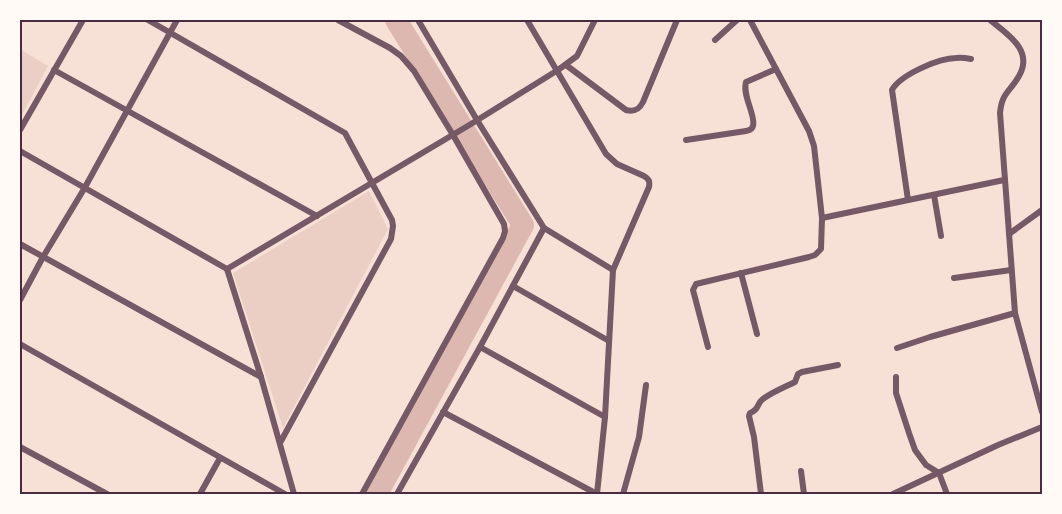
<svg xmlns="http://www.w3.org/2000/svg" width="1062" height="514" font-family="Montserrat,sans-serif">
<rect width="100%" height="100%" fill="#f7e1d7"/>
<g fill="#ebcfc5">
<path d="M 20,49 L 48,66 L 20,119 Z"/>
<path d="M 369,191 L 388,229 L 283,428 L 233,273 Z"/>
</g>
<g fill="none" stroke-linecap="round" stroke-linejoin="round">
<path stroke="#dcb8b0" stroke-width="22" d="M 377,494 L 523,225 L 396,20"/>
<g stroke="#755966" stroke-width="6">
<path d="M 148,20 L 345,133 L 392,220 L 393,226 L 391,239 L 280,443"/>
<path d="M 338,20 L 390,48 L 401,56 L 414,71 L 453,135 L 504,224 L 505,231 L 503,238 L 362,494"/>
<path d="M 418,20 L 477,120 L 544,228 L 613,270"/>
<path d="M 527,20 L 606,154 L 617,164 L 644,176 C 649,179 650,181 649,187 L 613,270 L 605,417 L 597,494"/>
<path d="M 990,20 C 1007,34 1034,50 1019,76 C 1010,92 1002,92 1000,113 L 1015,313 L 1042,412"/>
<path d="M 715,40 L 737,20"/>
<path d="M 566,65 L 626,110 C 634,112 639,110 643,102 L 677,20"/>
<path d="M 54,70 L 317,216"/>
<path d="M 20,130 L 83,20"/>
<path d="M 686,140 L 746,131 C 749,130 752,130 753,126 C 756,115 742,96 746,82 L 776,69"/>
<path d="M 20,151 L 227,269"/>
<path d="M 934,195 L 941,236"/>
<path d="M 908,200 L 892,90 C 900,75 939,58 956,58 C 961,57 966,58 971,59"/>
<path d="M 822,218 L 1004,180"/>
<path d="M 1009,234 L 1042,210"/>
<path d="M 20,244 L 261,377"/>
<path d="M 227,269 L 471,124 L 558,70 L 577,56 L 595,20"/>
<path d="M 227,269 L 261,377 L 294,494"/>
<path d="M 741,273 L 757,334"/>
<path d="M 954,278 L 1011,270"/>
<path d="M 513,286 L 609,341"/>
<path d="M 20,300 L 43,257 L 84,189 L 177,20"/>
<path d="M 20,344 L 285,494"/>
<path d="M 480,347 L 605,417"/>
<path d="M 708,347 L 693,290 L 696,284 L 809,257 L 815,255 L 821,249 L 822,218 L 814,146 L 809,131 L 750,20"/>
<path d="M 897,348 L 930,337 L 1015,313"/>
<path d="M 896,377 L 896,393 L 909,433 L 915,450 L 926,465 L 939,473 L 947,494"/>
<path d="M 443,412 L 597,494"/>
<path d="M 20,447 L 107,494"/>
<path d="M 801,471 L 804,494"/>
<path d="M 200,494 L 220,458"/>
<path d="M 397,494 L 480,347 L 544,228"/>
<path d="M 623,494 L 639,437 L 646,385"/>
<path d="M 761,494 L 754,437 L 749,416 L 750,413 C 760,409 756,404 763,399 C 772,392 785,387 795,382 L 798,374 L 802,372 L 838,365"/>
<path d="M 893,494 L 998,445 L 1042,427"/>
</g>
</g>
<rect width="1062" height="514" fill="none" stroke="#fffaf5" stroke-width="42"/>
<rect x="21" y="21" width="1020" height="472" fill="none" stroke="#4a2c40" stroke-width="2"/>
</svg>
